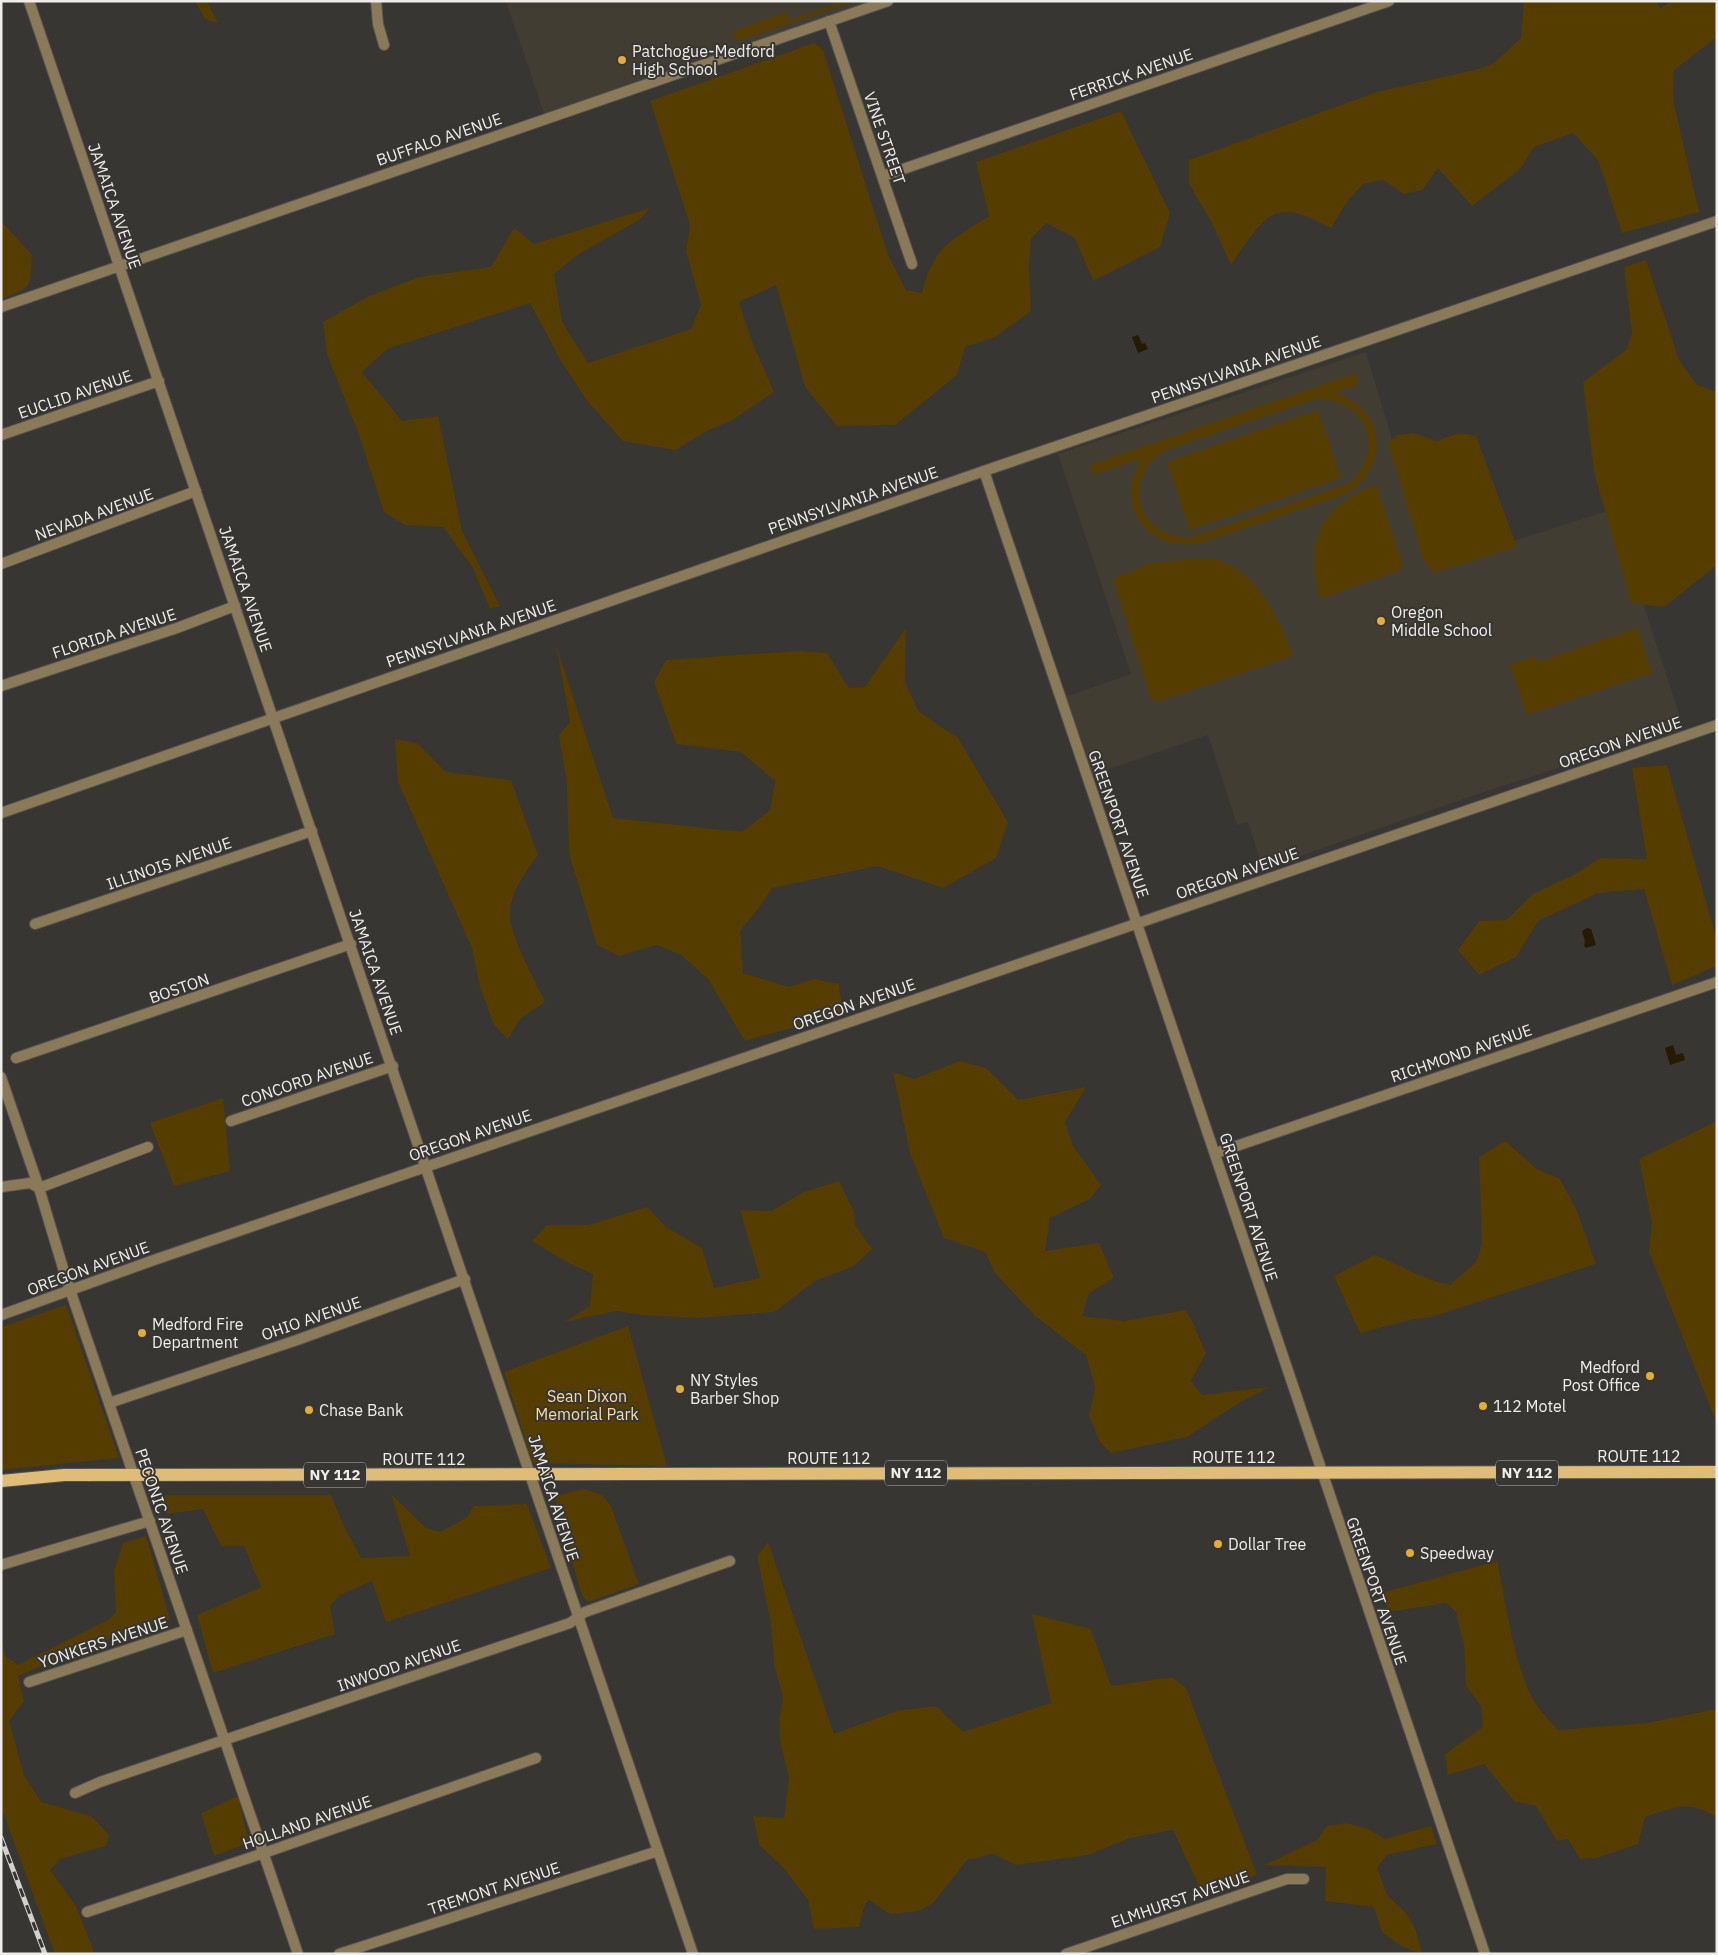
<svg xmlns="http://www.w3.org/2000/svg" width="1718" height="1955" font-family="'IBM Plex Sans',sans-serif">
<rect width="100%" height="100%" fill="#383632"/>
<g fill="#423d33">
<path d="M 506,1 L 890,1 L 546,119 Z"/>
<path d="M 1366,352 L 1430,568 L 1613,509 L 1683,727 L 1466,798 L 1263,869 L 1248,822 L 1237,825 L 1208,735 L 1091,775 L 1065,697 L 1131,674 L 1058,454 Z"/>
</g>
<g fill="#553d00" fill-rule="evenodd">
<path d="M 195,1 L 207,1 L 218,23 L 205,19 Z"/>
<path d="M 844,1 L 855,1 L 742,40 L 736,40 L 733,36 L 734,31 L 786,12 L 789,20 Z"/>
<path d="M 1524,1 L 1657,1 L 1660,8 L 1672,1 L 1717,1 L 1717,37 L 1674,70 L 1673,100 L 1699,212 L 1622,233 L 1598,160 L 1573,133 L 1534,147 L 1520,169 L 1472,206 L 1438,168 L 1422,190 L 1404,194 L 1383,180 L 1363,184 L 1346,203 L 1331,228 C 1316,221 1295,208 1278,213 C 1261,217 1241,251 1231,265 L 1213,225 L 1189,184 L 1189,160 L 1377,92 L 1483,68 L 1495,62 L 1521,38 Z"/>
<path d="M 814,43 L 823,50 L 888,255 L 906,290 L 922,293 C 933,246 952,240 989,216 L 976,162 L 1121,111 L 1170,213 L 1160,247 L 1093,281 L 1075,238 L 1046,223 L 1031,239 L 1029,268 L 1031,311 L 995,337 L 965,347 L 957,375 L 895,425 L 837,426 L 805,387 L 776,285 L 739,302 L 751,339 L 774,392 L 731,421 L 709,430 L 675,450 L 623,441 L 588,402 L 561,361 L 530,303 L 387,349 L 362,372 L 402,421 L 438,416 L 462,531 L 500,606 L 490,609 L 473,568 L 443,527 L 405,525 L 384,512 L 359,435 L 327,354 L 323,322 L 369,296 L 419,277 L 491,267 L 514,228 L 534,244 L 650,208 L 639,220 L 579,254 L 554,274 L 562,322 L 588,363 L 691,329 L 701,305 L 686,251 L 690,225 L 650,101 Z"/>
<path d="M 1,221 L 32,255 C 30,289 33,287 1,299 Z"/>
<path d="M 1646,260 L 1679,360 L 1697,385 L 1717,392 L 1717,565 L 1664,607 L 1631,603 L 1594,472 L 1583,382 L 1627,349 L 1632,333 L 1624,267 Z"/>
<path d="M 1356,373 L 1359,384 L 1337,392 C 1346,399 1357,402 1365,412 C 1389,440 1374,479 1344,495 L 1201,543 C 1165,551 1129,528 1131,488 C 1132,477 1139,468 1140,459 L 1093,475 L 1090,465 ZM 1316,399 C 1367,397 1387,452 1348,484 L 1189,538 C 1136,537 1121,477 1166,450 Z"/>
<path d="M 1318,410 L 1341,478 L 1190,530 L 1167,462 Z"/>
<path d="M 1414,433 L 1437,441 L 1459,433 L 1476,436 L 1517,547 L 1434,573 L 1424,561 L 1388,443 L 1397,435 Z"/>
<path d="M 1376,485 L 1403,564 L 1399,571 L 1320,599 C 1304,542 1319,506 1376,485 Z"/>
<path d="M 1199,559 C 1205,559 1213,559 1218,560 C 1259,574 1280,619 1293,656 L 1158,702 L 1151,699 L 1113,579 L 1151,563 Z"/>
<path d="M 906,628 L 905,682 L 918,711 L 958,738 L 1008,822 L 996,858 L 943,888 L 877,866 L 772,888 L 761,905 L 740,931 L 743,973 L 789,987 L 813,979 L 839,984 L 843,1014 L 745,1041 L 708,979 L 681,955 L 657,945 L 619,956 L 597,945 L 569,854 L 567,785 L 559,735 L 570,722 L 556,645 L 613,818 L 742,832 L 770,810 L 775,781 L 741,752 L 676,744 L 654,682 L 666,660 L 799,651 L 827,653 L 849,688 L 865,687 Z"/>
<path d="M 1637,628 L 1652,673 L 1527,715 L 1510,665 L 1535,656 L 1538,662 Z"/>
<path d="M 395,739 L 417,743 L 446,772 L 511,780 L 538,855 C 526,871 512,890 510,911 C 508,933 535,980 545,1002 L 520,1019 L 508,1039 L 494,1025 L 480,987 L 472,948 L 398,782 Z"/>
<path d="M 1667,765 L 1717,940 L 1717,966 L 1672,985 L 1644,889 L 1598,893 L 1538,921 L 1516,957 L 1479,975 L 1458,950 L 1479,921 L 1506,920 L 1533,894 L 1577,873 L 1600,858 L 1647,859 L 1632,768 Z"/>
<path d="M 960,1061 L 986,1068 L 1018,1100 L 1086,1087 L 1065,1122 L 1073,1146 L 1101,1185 L 1090,1199 L 1050,1218 L 1045,1251 L 1099,1243 L 1114,1278 L 1089,1293 L 1082,1316 L 1124,1321 L 1185,1310 L 1191,1319 L 1206,1353 L 1191,1381 L 1202,1395 L 1270,1387 L 1242,1401 L 1187,1437 L 1111,1453 L 1100,1442 L 1089,1416 L 1095,1387 L 1086,1355 L 1035,1316 L 995,1273 L 985,1252 L 944,1238 L 910,1153 L 893,1072 L 914,1079 Z"/>
<path d="M 223,1098 L 230,1171 L 174,1186 L 150,1123 Z"/>
<path d="M 1717,1121 L 1717,1424 L 1649,1252 L 1652,1224 L 1639,1159 Z"/>
<path d="M 1505,1141 L 1537,1169 L 1560,1179 L 1577,1211 L 1596,1264 L 1431,1317 L 1415,1319 L 1360,1333 L 1334,1276 L 1375,1255 C 1400,1265 1425,1280 1450,1285 L 1476,1262 L 1482,1244 L 1479,1157 Z"/>
<path d="M 839,1181 L 854,1212 L 855,1225 L 872,1249 L 854,1266 L 815,1281 L 774,1312 L 697,1318 L 642,1315 L 616,1311 L 564,1322 L 590,1306 L 593,1274 L 568,1263 L 532,1241 L 547,1225 L 588,1225 L 647,1207 L 666,1227 L 702,1248 L 714,1288 L 760,1278 L 740,1210 L 771,1211 L 804,1192 Z"/>
<path d="M 66,1305 L 119,1458 L 1,1470 L 1,1327 Z"/>
<path d="M 628,1326 L 667,1466 L 533,1463 L 504,1372 Z"/>
<path d="M 584,1489 L 602,1495 L 611,1506 L 639,1584 L 588,1602 L 582,1596 L 555,1501 L 559,1495 Z"/>
<path d="M 391,1494 L 426,1528 L 440,1532 L 466,1518 L 474,1506 L 527,1504 L 551,1568 L 386,1622 L 372,1581 L 340,1595 L 330,1606 L 335,1634 L 213,1673 L 197,1615 L 261,1587 L 244,1546 L 221,1546 L 203,1509 L 166,1514 L 157,1495 L 331,1495 L 344,1526 L 361,1558 L 410,1556 Z"/>
<path d="M 146,1536 L 170,1619 L 82,1648 L 18,1676 L 24,1701 L 9,1721 L 24,1775 L 41,1802 L 91,1816 L 109,1835 L 106,1846 L 60,1859 L 50,1870 L 76,1906 L 95,1954 L 55,1954 L 1,1807 L 1,1636 L 5,1656 L 18,1665 L 110,1619 L 116,1612 L 114,1571 L 123,1543 Z"/>
<path d="M 768,1542 L 834,1734 L 897,1711 L 936,1706 L 963,1732 L 1051,1703 L 1032,1614 L 1091,1629 L 1111,1686 L 1172,1677 L 1186,1688 L 1257,1875 L 1202,1893 L 1173,1830 L 1130,1838 L 1088,1855 L 1016,1865 L 993,1854 L 967,1860 L 933,1903 L 919,1911 L 890,1914 L 869,1900 L 865,1904 L 859,1927 L 814,1929 L 808,1900 L 783,1867 L 759,1845 L 753,1816 L 784,1818 L 789,1778 L 780,1740 L 779,1721 L 783,1697 L 774,1664 L 771,1624 L 757,1556 Z"/>
<path d="M 1497,1561 C 1506,1603 1512,1654 1530,1693 C 1536,1707 1548,1719 1558,1730 L 1647,1723 L 1717,1709 L 1717,1818 C 1690,1799 1673,1808 1645,1817 L 1638,1844 L 1597,1858 L 1580,1859 L 1568,1839 L 1557,1841 L 1536,1806 L 1514,1801 L 1484,1764 L 1448,1775 L 1445,1754 L 1483,1727 L 1481,1706 L 1466,1686 L 1464,1646 L 1456,1612 L 1446,1603 L 1388,1612 L 1385,1592 Z"/>
<path d="M 238,1796 L 249,1843 L 214,1856 L 201,1813 Z"/>
<path d="M 1346,1823 L 1368,1829 L 1385,1839 L 1431,1826 L 1437,1844 L 1387,1855 L 1377,1868 L 1387,1895 L 1406,1913 L 1415,1928 L 1422,1954 L 1401,1946 L 1382,1932 L 1374,1907 L 1325,1901 L 1326,1867 L 1264,1865 L 1317,1840 L 1327,1826 Z"/>
</g>
<g fill="#261a01">
<path d="M 1138,335 L 1142,344 L 1145,343 L 1148,349 L 1138,353 L 1132,337 Z"/>
<path d="M 1587,928 L 1591,929 L 1596,945 L 1586,948 L 1584,946 L 1585,941 L 1582,931 Z"/>
<path d="M 1673,1045 L 1676,1055 L 1683,1053 L 1685,1060 L 1670,1065 L 1665,1048 Z"/>
</g>
<g fill="none" stroke-linecap="round" stroke-linejoin="round">
<defs>
<g id="minor">
<path d="M 29,1 L 693,1954"/>
<path d="M 376,1 L 378,24 L 384,45"/>
<path d="M 829,21 L 912,264"/>
<path d="M 883,176 L 1389,1"/>
<path d="M 1,307 L 888,1"/>
<path d="M 1,435 L 159,381"/>
<path d="M 984,471 L 1485,1954"/>
<path d="M 1,564 L 196,491"/>
<path d="M 1,686 L 177,628 L 235,606"/>
<path d="M 1,813 L 984,471 L 1717,221"/>
<path d="M 35,924 L 312,831"/>
<path d="M 16,1058 L 351,944"/>
<path d="M 1,1077 L 39,1188 L 66,1278 L 298,1954"/>
<path d="M 231,1121 L 393,1066"/>
<path d="M 1216,1153 L 1717,982"/>
<path d="M 1,1187 L 30,1183 L 39,1188 L 148,1147"/>
<path d="M 1,1315 L 154,1260 L 1717,725"/>
<path d="M 109,1403 L 297,1340 L 465,1279"/>
<path d="M 1,1565 L 150,1521"/>
<path d="M 29,1682 L 187,1630"/>
<path d="M 75,1793 L 100,1782 L 570,1623 L 585,1612 L 730,1561"/>
<path d="M 87,1912 L 264,1853 L 536,1758"/>
<path d="M 339,1954 L 658,1851"/>
<path d="M 1066,1954 L 1287,1879 L 1304,1879"/>
</g>
<path id="primary" d="M 1,1481 L 64,1475 L 1717,1472"/>
</defs>
<use href="#minor" stroke="#55534f" stroke-width="12"/>
<use href="#primary" stroke="#55534f" stroke-width="14"/>
<use href="#minor" stroke="#8b7a5a" stroke-width="10"/>
<use href="#primary" stroke="#dfbd78" stroke-width="12"/>
<defs>
<path id="rail" d="M 1,1838 L 45,1954"/>
</defs>
<use href="#rail" stroke="#d2d1ce" stroke-width="5"/>
<use href="#rail" stroke="#383632" stroke-width="3" stroke-dasharray="9" stroke-linecap="butt"/>
</g>
<g fill="#e2af34" stroke="#383632" stroke-width="2">
<circle cx="622" cy="60" r="5"/>
<circle cx="1381" cy="621" r="5"/>
<circle cx="142" cy="1333" r="5"/>
<circle cx="1650" cy="1376" r="5"/>
<circle cx="680" cy="1389" r="5"/>
<circle cx="1483" cy="1406" r="5"/>
<circle cx="309" cy="1410" r="5"/>
<circle cx="1218" cy="1544" r="5"/>
<circle cx="1410" cy="1553" r="5"/>
</g>
<g text-anchor="middle" stroke-width="4" stroke-linejoin="round" paint-order="stroke">
<g fill="#383632" stroke="#b7b6b3" stroke-width="1">
<rect x="885" y="1460.5" width="62" height="25" rx="4"/>
<rect x="1496" y="1460.5" width="62" height="25" rx="4"/>
<rect x="304" y="1462.5" width="62" height="25" rx="4"/>
</g>
<g font-size="15" font-weight="bold" fill="#eeedea">
<text x="916" y="1478">NY 112</text>
<text x="1527" y="1478">NY 112</text>
<text x="335" y="1480">NY 112</text>
</g>
<g font-size="16" fill="#eeedea" stroke="#383632" text-anchor="start">
<text x="632" y="57">Patchogue-Medford<tspan x="632" dy="18">High School</tspan></text>
<text x="1391" y="618">Oregon<tspan x="1391" dy="18">Middle School</tspan></text>
<text x="152" y="1330">Medford Fire<tspan x="152" dy="18">Department</tspan></text>
<text x="1640" y="1373" text-anchor="end">Medford<tspan x="1640" dy="18">Post Office</tspan></text>
<text x="690" y="1386">NY Styles<tspan x="690" dy="18">Barber Shop</tspan></text>
<text x="1493" y="1412">112 Motel</text>
<text x="319" y="1416">Chase Bank</text>
<text x="1228" y="1550">Dollar Tree</text>
<text x="1420" y="1559">Speedway</text>
</g>
<g font-size="16" fill="#eeedea" stroke="#383632">
<text transform="translate(1131 74) rotate(-19)" y="6">FERRICK AVENUE</text>
<text transform="translate(885 138) rotate(71)" y="6">VINE STREET</text>
<text transform="translate(439 139) rotate(-19)" y="6">BUFFALO AVENUE</text>
<text transform="translate(115 206) rotate(71)" y="6">JAMAICA AVENUE</text>
<text transform="translate(1236 369) rotate(-19)" y="6">PENNSYLVANIA AVENUE</text>
<text transform="translate(75 394) rotate(-19)" y="6">EUCLID AVENUE</text>
<text transform="translate(853 500) rotate(-19)" y="6">PENNSYLVANIA AVENUE</text>
<text transform="translate(94 514) rotate(-20)" y="6">NEVADA AVENUE</text>
<text transform="translate(246 589) rotate(71)" y="6">JAMAICA AVENUE</text>
<text transform="translate(114 633) rotate(-18)" y="6">FLORIDA AVENUE</text>
<text transform="translate(471 633) rotate(-19)" y="6">PENNSYLVANIA AVENUE</text>
<text transform="translate(1620 742) rotate(-19)" y="6">OREGON AVENUE</text>
<text transform="translate(1119 824) rotate(71)" y="6">GREENPORT AVENUE</text>
<text transform="translate(169 863) rotate(-19)" y="6">ILLINOIS AVENUE</text>
<text transform="translate(1237 873) rotate(-19)" y="6">OREGON AVENUE</text>
<text transform="translate(376 972) rotate(71)" y="6">JAMAICA AVENUE</text>
<text transform="translate(179 988) rotate(-19)" y="6">BOSTON</text>
<text transform="translate(854 1004) rotate(-19)" y="6">OREGON AVENUE</text>
<text transform="translate(1461 1053) rotate(-19)" y="6">RICHMOND AVENUE</text>
<text transform="translate(307 1079) rotate(-19)" y="6">CONCORD AVENUE</text>
<text transform="translate(470 1135) rotate(-19)" y="6">OREGON AVENUE</text>
<text transform="translate(1249 1207) rotate(72)" y="6">GREENPORT AVENUE</text>
<text transform="translate(88 1268) rotate(-20)" y="6">OREGON AVENUE</text>
<text transform="translate(311 1318) rotate(-19)" y="6">OHIO AVENUE</text>
<text x="1639" y="1462">ROUTE 112</text>
<text x="1234" y="1463">ROUTE 112</text>
<text x="829" y="1464">ROUTE 112</text>
<text x="424" y="1465">ROUTE 112</text>
<text transform="translate(554 1498) rotate(72)" y="6">JAMAICA AVENUE</text>
<text transform="translate(162 1511) rotate(71)" y="6">PECONIC AVENUE</text>
<text transform="translate(1377 1591) rotate(71)" y="6">GREENPORT AVENUE</text>
<text transform="translate(103 1642) rotate(-18)" y="6">YONKERS AVENUE</text>
<text transform="translate(399 1665) rotate(-19)" y="6">INWOOD AVENUE</text>
<text transform="translate(307 1822) rotate(-19)" y="6">HOLLAND AVENUE</text>
<text transform="translate(494 1888) rotate(-18)" y="6">TREMONT AVENUE</text>
<text transform="translate(1180 1899) rotate(-19)" y="6">ELMHURST AVENUE</text>
</g>
<g font-size="16" fill="#f9db9d" stroke="#383632">
<text x="587" y="1402">Sean Dixon<tspan x="587" dy="18">Memorial Park</tspan></text>
</g>
</g>
<rect width="1718" height="1955" fill="none" stroke="#eeedea" stroke-width="5"/>
</svg>
